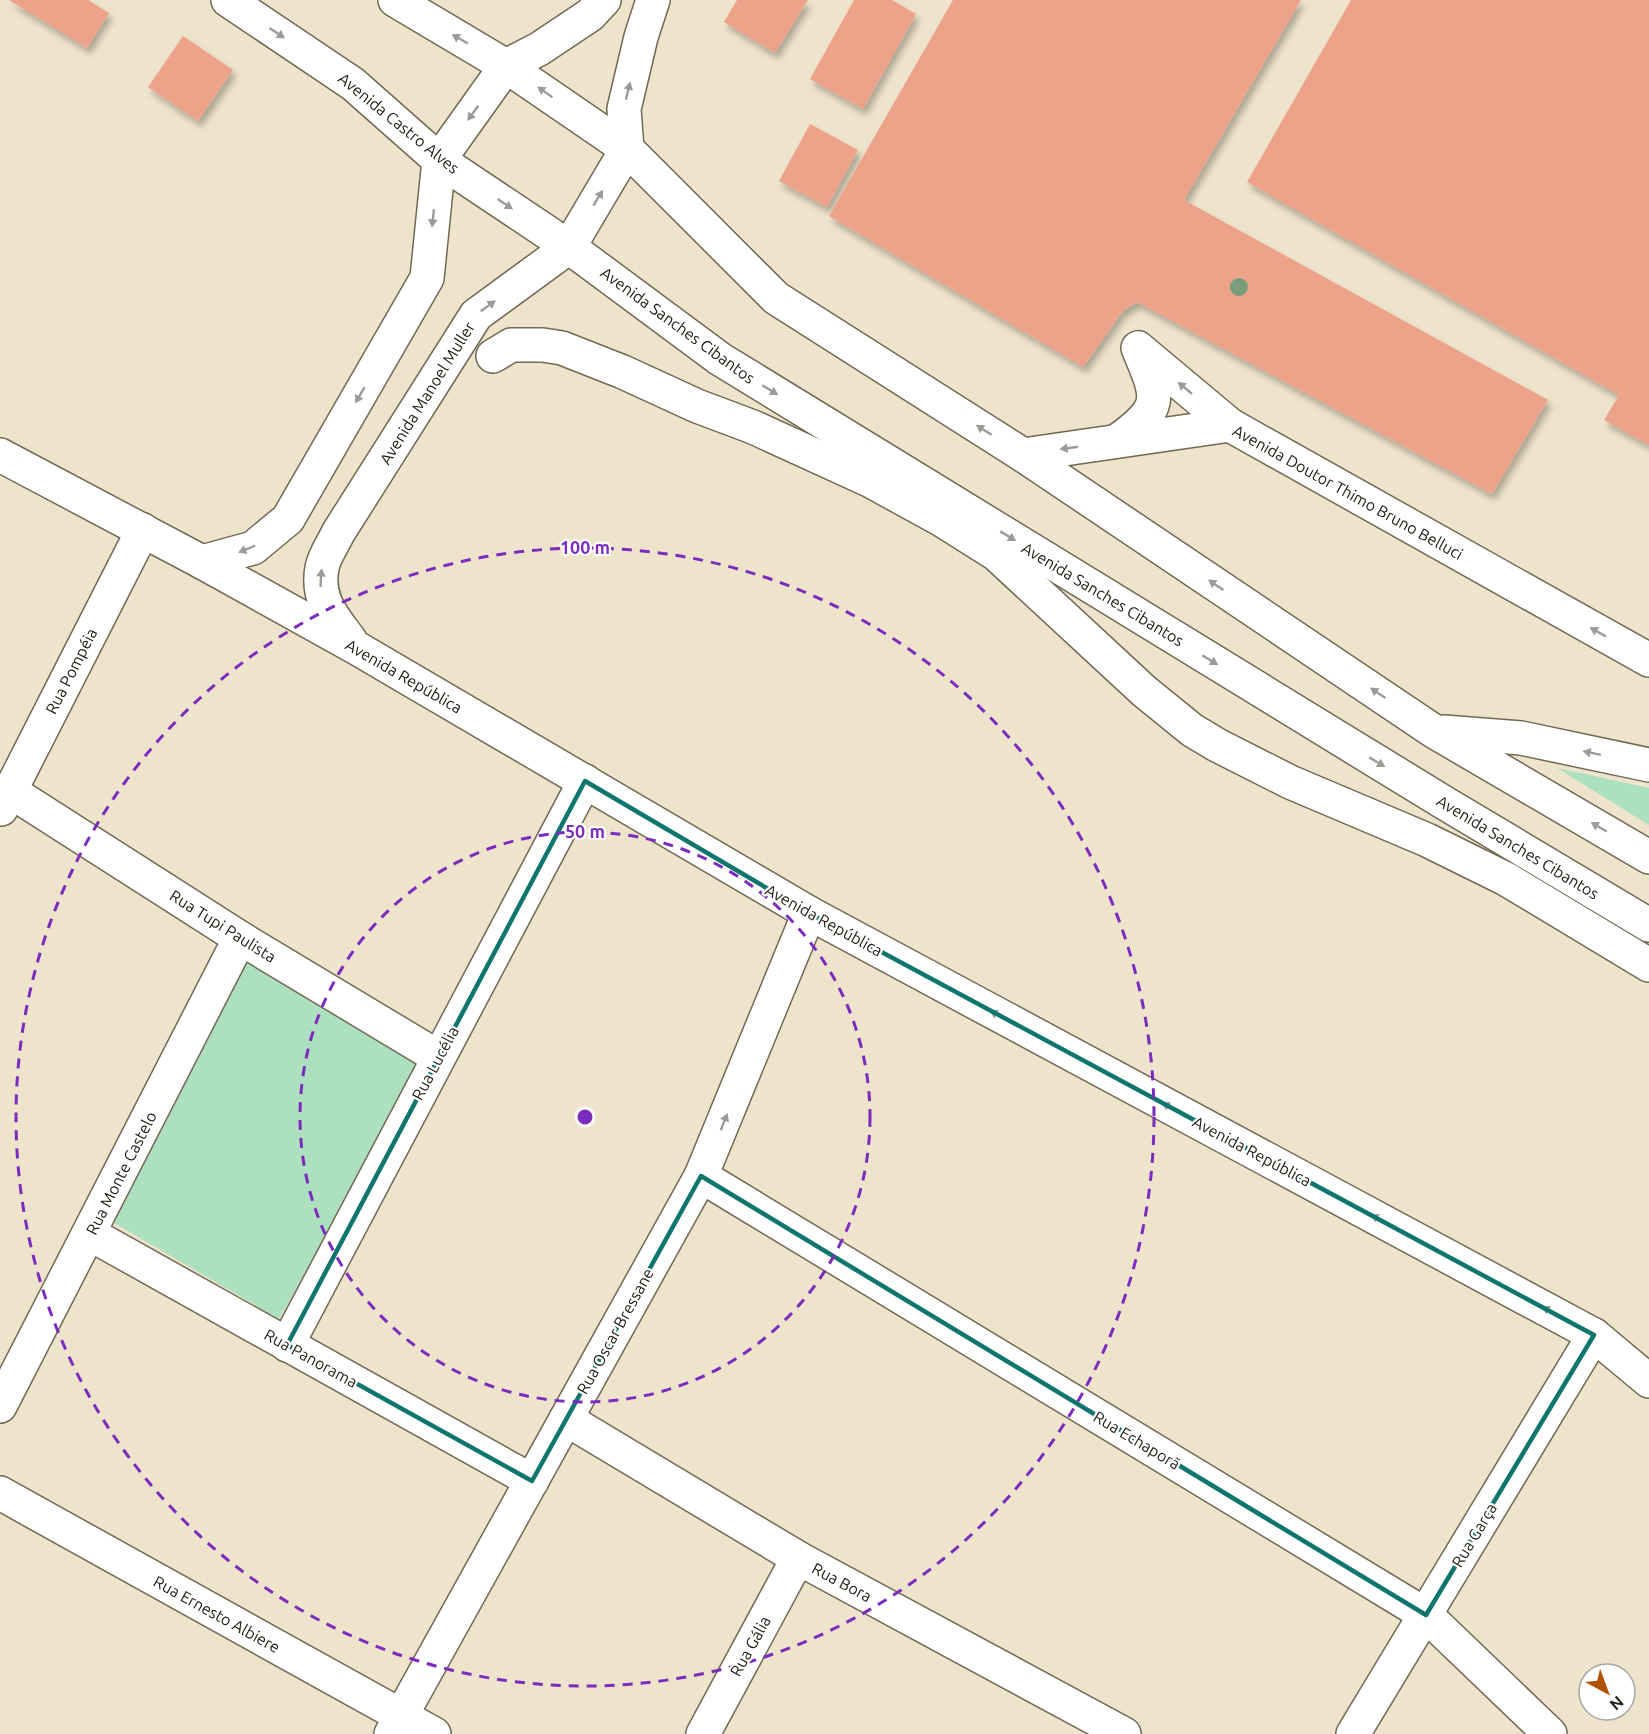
<svg xmlns="http://www.w3.org/2000/svg" width="1649" height="1734" font-family="Ubuntu,sans-serif">
<defs>
<filter id="shadow"><feDropShadow dx="3.5" dy="6" stdDeviation="3" flood-color="#0004"/></filter>
</defs>
<rect width="100%" height="100%" fill="#eee3cb"/>
<g fill="#ade0be">
<path d="M 1557,768 L 1649,788 L 1649,825 Z"/>
<path d="M 242,957 L 427,1060 L 279,1319 L 114,1223 Z"/>
</g>
<g fill="#eda28a" filter="url(#shadow)">
<path d="M 9,0 L 88,0 L 109,13 L 87,48 Z"/>
<path d="M 737,0 L 808,0 L 775,53 L 724,22 Z"/>
<path d="M 854,0 L 892,0 L 916,14 L 863,109 L 810,79 Z"/>
<path d="M 953,0 L 1301,0 L 1184,200 L 1548,400 L 1492,494 L 1137,302 L 1123,311 L 1083,367 L 829,216 Z"/>
<path d="M 1351,0 L 1649,0 L 1649,445 L 1604,420 L 1619,395 L 1247,182 Z"/>
<path d="M 183,36 L 233,70 L 198,121 L 148,87 Z"/>
<path d="M 810,124 L 858,150 L 827,207 L 779,181 Z"/>
</g>
<g fill="none" stroke-linecap="round" stroke-linejoin="round">
<defs>
<g id="minor">
<path d="M 493,356 L 511,345 L 543,345 L 562,348 L 623,372 L 697,406 L 753,427 L 871,481 L 942,520 L 996,554 L 1144,691 L 1192,730 L 1217,745 L 1290,782 L 1427,840 L 1506,879 L 1649,965"/>
<path d="M 1117,441 C 1165,407 1159,398 1138,348 L 1230,425 L 1649,660"/>
<path d="M 1023,455 L 1230,425"/>
<path d="M 10,791 L 240,938 L 438,1057"/>
<path d="M 1,809 L 143,530"/>
<path d="M 701,1176 L 1426,1615 L 1550,1734"/>
<path d="M 90,1234 L 532,1481"/>
<path d="M 287,1345 L 585,781"/>
<path d="M 0,1406 L 240,938"/>
<path d="M 566,1419 L 798,1558 L 1124,1734"/>
<path d="M 0,1493 L 434,1734"/>
<path d="M 391,1734 L 701,1176 L 809,913"/>
<path d="M 703,1734 L 798,1558"/>
<path d="M 1353,1734 L 1594,1335"/>
</g>
<g id="major">
<path d="M 228,0 L 353,84 L 439,160 L 569,247 L 720,359 L 1443,802 L 1649,925"/>
<path d="M 395,0 L 506,66 L 627,149 L 776,298 L 1023,455 L 1435,732 L 1649,857"/>
<path d="M 0,455 L 202,562 L 355,647 L 809,913 L 1594,1335 L 1649,1381"/>
<path d="M 202,562 L 253,548 L 288,519 L 427,278 L 439,160 L 506,66 L 539,49 L 590,15 L 604,0"/>
<path d="M 350,640 C 333,617 316,599 322,568 C 324,556 333,544 338,533 L 476,315 L 569,247 L 627,149 L 624,109 L 641,37 L 653,0"/>
<path d="M 1444,732 L 1521,738 L 1649,765"/>
</g>
</defs>
<use href="#minor" stroke="#726854" stroke-width="36"/>
<use href="#major" stroke="#726854" stroke-width="36"/>
<use href="#minor" stroke="#fff" stroke-width="33"/>
<use href="#major" stroke="#fff" stroke-width="33"/>
</g>
<circle fill="#789e7c" cx="1239" cy="287" r="9"/>
<defs><path id="oneway-solid" d="M-6-.8H1V-3.2L6.5 0L1 3.2V.8H-6Z" transform="scale(1.5)"/></defs>
<g fill="#9c9b97">
<use href="#oneway-solid" transform="translate(277 33) rotate(34)"/>
<use href="#oneway-solid" transform="translate(460 39) rotate(-150)"/>
<use href="#oneway-solid" transform="translate(628 91) rotate(-76)"/>
<use href="#oneway-solid" transform="translate(545 92) rotate(-145)"/>
<use href="#oneway-solid" transform="translate(473 113) rotate(126)"/>
<use href="#oneway-solid" transform="translate(598 198) rotate(-59)"/>
<use href="#oneway-solid" transform="translate(505 204) rotate(34)"/>
<use href="#oneway-solid" transform="translate(433 218) rotate(96)"/>
<use href="#oneway-solid" transform="translate(488 306) rotate(-36)"/>
<use href="#oneway-solid" transform="translate(1185 388) rotate(-140)"/>
<use href="#oneway-solid" transform="translate(770 390) rotate(31)"/>
<use href="#oneway-solid" transform="translate(360 395) rotate(120)"/>
<use href="#oneway-solid" transform="translate(984 430) rotate(-148)"/>
<use href="#oneway-solid" transform="translate(1069 448) rotate(172)"/>
<use href="#oneway-solid" transform="translate(1008 536) rotate(31)"/>
<use href="#oneway-solid" transform="translate(247 549) rotate(157)"/>
<use href="#oneway-solid" transform="translate(321 578) rotate(-87)"/>
<use href="#oneway-solid" transform="translate(1216 585) rotate(-146)"/>
<use href="#oneway-solid" transform="translate(1598 632) rotate(-151)"/>
<use href="#oneway-solid" transform="translate(1210 660) rotate(31)"/>
<use href="#oneway-solid" transform="translate(1378 693) rotate(-146)"/>
<use href="#oneway-solid" transform="translate(1592 753) rotate(-168)"/>
<use href="#oneway-solid" transform="translate(1377 762) rotate(31)"/>
<use href="#oneway-solid" transform="translate(1599 827) rotate(-150)"/>
<use href="#oneway-solid" transform="translate(998 1015) rotate(-152)"/>
<use href="#oneway-solid" transform="translate(1170 1107) rotate(-152)"/>
<use href="#oneway-solid" transform="translate(724 1122) rotate(-68)"/>
<use href="#oneway-solid" transform="translate(1379 1219) rotate(-152)"/>
<use href="#oneway-solid" transform="translate(1550 1311) rotate(-152)"/>
</g>
<path fill="none" stroke="#0f766e" stroke-width="4.5" stroke-linejoin="round" d="M 585,781 L 809,913 L 1594,1335 L 1426,1615 L 701,1176 L 532,1481 L 287,1345 Z"/>
<g fill="none" stroke="#7b2cbf" stroke-width="3" stroke-dasharray="10 8">
<circle cx="585" cy="1117" r="285"/>
<circle cx="585" cy="1117" r="569"/>
</g>
<g text-anchor="middle" stroke-width="4.5" stroke-linejoin="round" paint-order="stroke">
<g font-size="16" fill="#242017" stroke="#fff">
<text transform="translate(399 123) rotate(39)" y="6">Avenida Castro Alves</text>
<text transform="translate(678 325) rotate(36)" y="6">Avenida Sanches Cibantos</text>
<text transform="translate(427 393) rotate(-58)" y="6">Avenida Manoel Muller</text>
<text transform="translate(1348 492) rotate(29)" y="6">Avenida Doutor Thimo Bruno Belluci</text>
<text transform="translate(1103 594) rotate(31)" y="6">Avenida Sanches Cibantos</text>
<text transform="translate(71 671) rotate(-63)" y="6">Rua Pompéia</text>
<text transform="translate(404 676) rotate(30)" y="6">Avenida República</text>
<text transform="translate(1518 847) rotate(31)" y="6">Avenida Sanches Cibantos</text>
<text transform="translate(824 920) rotate(29)" y="6">Avenida República</text>
<text transform="translate(223 926) rotate(32)" y="6">Rua Tupi Paulista</text>
<text transform="translate(435 1063) rotate(-62)" y="6">Rua Lucélia</text>
<text transform="translate(1252 1151) rotate(28)" y="6">Avenida República</text>
<text transform="translate(121 1173) rotate(-63)" y="6">Rua Monte Castelo</text>
<text transform="translate(615 1331) rotate(-61)" y="6">Rua Oscar Bressane</text>
<text transform="translate(311 1358) rotate(29)" y="6">Rua Panorama</text>
<text transform="translate(1137 1440) rotate(31)" y="6">Rua Echaporã</text>
<text transform="translate(1474 1535) rotate(-59)" y="6">Rua Garça</text>
<text transform="translate(842 1582) rotate(28)" y="6">Rua Bora</text>
<text transform="translate(217 1614) rotate(29)" y="6">Rua Ernesto Albiere</text>
<text transform="translate(750 1646) rotate(-61)" y="6">Rua Gália</text>
</g>
</g>
<circle cx="585" cy="1117" r="9" fill="#7b2cbf" stroke="#fff" stroke-width="3"/>
<g font-size="18" text-anchor="middle" font-weight="bold" fill="#7b2cbf" stroke="#fff" stroke-width="4.5" stroke-linejoin="round" paint-order="stroke">
<text x="585" y="554">100 m</text>
<text x="585" y="838">50 m</text>
</g>
<g transform="translate(1607 1692) rotate(139)"><circle r="28" fill="#ffffff" stroke="#a7a6a2" stroke-width="1.5"/>
<path d="M0-4.5L10 22L0 15L-10 22Z" fill="#b15302"/>
<text y="-9" font-size="16" font-weight="bold" text-anchor="middle" fill="#242017">N</text>
</g>
</svg>
